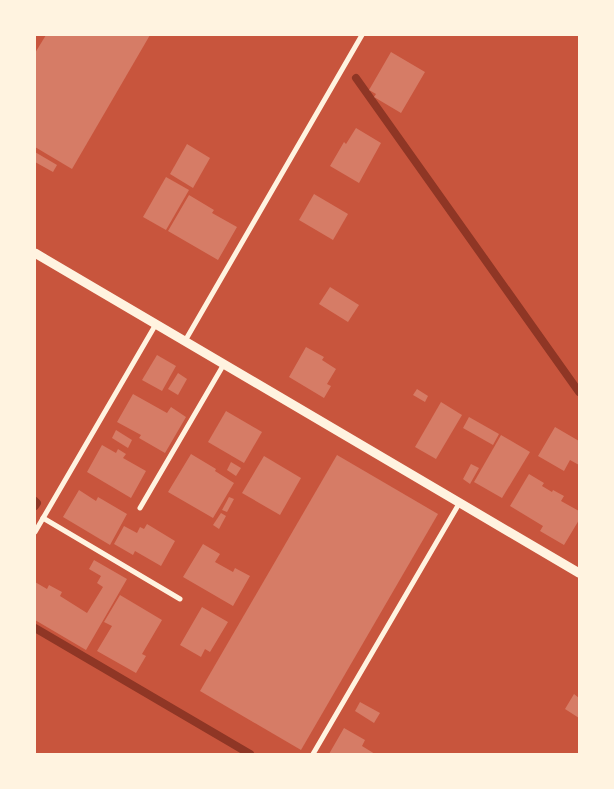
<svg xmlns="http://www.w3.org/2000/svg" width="614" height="789" font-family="Helvetica,sans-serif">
<rect width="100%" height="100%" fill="#c8553d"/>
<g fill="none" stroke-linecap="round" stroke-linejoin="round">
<g stroke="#8f3625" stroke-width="8">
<path d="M 356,78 L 579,392"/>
<path d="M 35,501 L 37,503 L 35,506"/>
<path d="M 35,628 L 250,754"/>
</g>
</g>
<g fill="#d67c66">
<path d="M 46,35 L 150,35 L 72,169 L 35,147 L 35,53 Z"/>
<path d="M 391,52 L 425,72 L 401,113 L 374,97 L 376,94 L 369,90 Z"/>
<path d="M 356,128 L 381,143 L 359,183 L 330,166 L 344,142 L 346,144 Z"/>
<path d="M 187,144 L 210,158 L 193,188 L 170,174 Z"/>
<path d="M 35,152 L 57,165 L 53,172 L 35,162 Z"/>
<path d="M 166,177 L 189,190 L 166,230 L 143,217 Z"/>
<path d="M 314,194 L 348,214 L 333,240 L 299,220 Z"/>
<path d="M 189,195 L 214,210 L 212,213 L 237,227 L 218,260 L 168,231 Z"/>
<path d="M 330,287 L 359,305 L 348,322 L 319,304 Z"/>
<path d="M 306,347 L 324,357 L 322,360 L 336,369 L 327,384 L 331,386 L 324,398 L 289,377 Z"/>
<path d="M 157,355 L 176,366 L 162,391 L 142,380 Z"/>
<path d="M 178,373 L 187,379 L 178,395 L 168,389 Z"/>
<path d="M 417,389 L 428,396 L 425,402 L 413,395 Z"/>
<path d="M 133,394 L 167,413 L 171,407 L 186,417 L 165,453 L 139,438 L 141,435 L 117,422 Z"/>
<path d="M 441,402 L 462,415 L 436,459 L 415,447 Z"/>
<path d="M 226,411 L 262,432 L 244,463 L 208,442 Z"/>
<path d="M 469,417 L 499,434 L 493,445 L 463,428 Z"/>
<path d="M 555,427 L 579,441 L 579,465 L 570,460 L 564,471 L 538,456 Z"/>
<path d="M 116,430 L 132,440 L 128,448 L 112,438 Z"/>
<path d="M 501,435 L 530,452 L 502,498 L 474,482 Z"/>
<path d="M 102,445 L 116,453 L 118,449 L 126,454 L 123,458 L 146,471 L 131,498 L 87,472 Z"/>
<path d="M 191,454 L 216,469 L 215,471 L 234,483 L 213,518 L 168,492 Z"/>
<path d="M 337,455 L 438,514 L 301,750 L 200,691 Z"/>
<path d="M 264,456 L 301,478 L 280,515 L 242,493 Z"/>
<path d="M 231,462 L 241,468 L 236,476 L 227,470 Z"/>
<path d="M 471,464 L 479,468 L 470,484 L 463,479 Z"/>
<path d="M 529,474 L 544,483 L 542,486 L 552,492 L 553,490 L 564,496 L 561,501 L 579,511 L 579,520 L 564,545 L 540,531 L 543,526 L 510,506 Z"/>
<path d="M 79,490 L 96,501 L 98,497 L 127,514 L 110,545 L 63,517 Z"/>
<path d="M 229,497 L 234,499 L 227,512 L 222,510 Z"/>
<path d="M 221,513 L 226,516 L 219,529 L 213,525 Z"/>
<path d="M 147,524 L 175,541 L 161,566 L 135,551 L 133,555 L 114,544 L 124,526 L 137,533 L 140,527 L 144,529 Z"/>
<path d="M 203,544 L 220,554 L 215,562 L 233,572 L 235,568 L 250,576 L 233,606 L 183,577 Z"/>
<path d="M 94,560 L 127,579 L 86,650 L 35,620 L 35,582 L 47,589 L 49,585 L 62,592 L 60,596 L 87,613 L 103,587 L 97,583 L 101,576 L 89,569 Z"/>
<path d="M 120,595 L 162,620 L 142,654 L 146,656 L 136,673 L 97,651 L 112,626 L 104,622 Z"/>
<path d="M 202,607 L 228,622 L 210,652 L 205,649 L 201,657 L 180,645 Z"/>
<path d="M 574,694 L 579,698 L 579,718 L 565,709 Z"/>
<path d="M 360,702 L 380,713 L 374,723 L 355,711 Z"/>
<path d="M 344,728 L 365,740 L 362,746 L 375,754 L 329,754 Z"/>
</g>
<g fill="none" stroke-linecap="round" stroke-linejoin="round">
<g stroke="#fff3e0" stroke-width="5">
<path d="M 185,341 L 362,35"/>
<path d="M 140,508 L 224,364"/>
<path d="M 43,518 L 180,599"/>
<path d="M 35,532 L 156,324"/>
<path d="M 313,754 L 460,502"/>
</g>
<path stroke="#fff3e0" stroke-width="9" d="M 35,253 L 579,573"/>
</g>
<rect width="614" height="789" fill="none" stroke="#fff3e0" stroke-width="72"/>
</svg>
